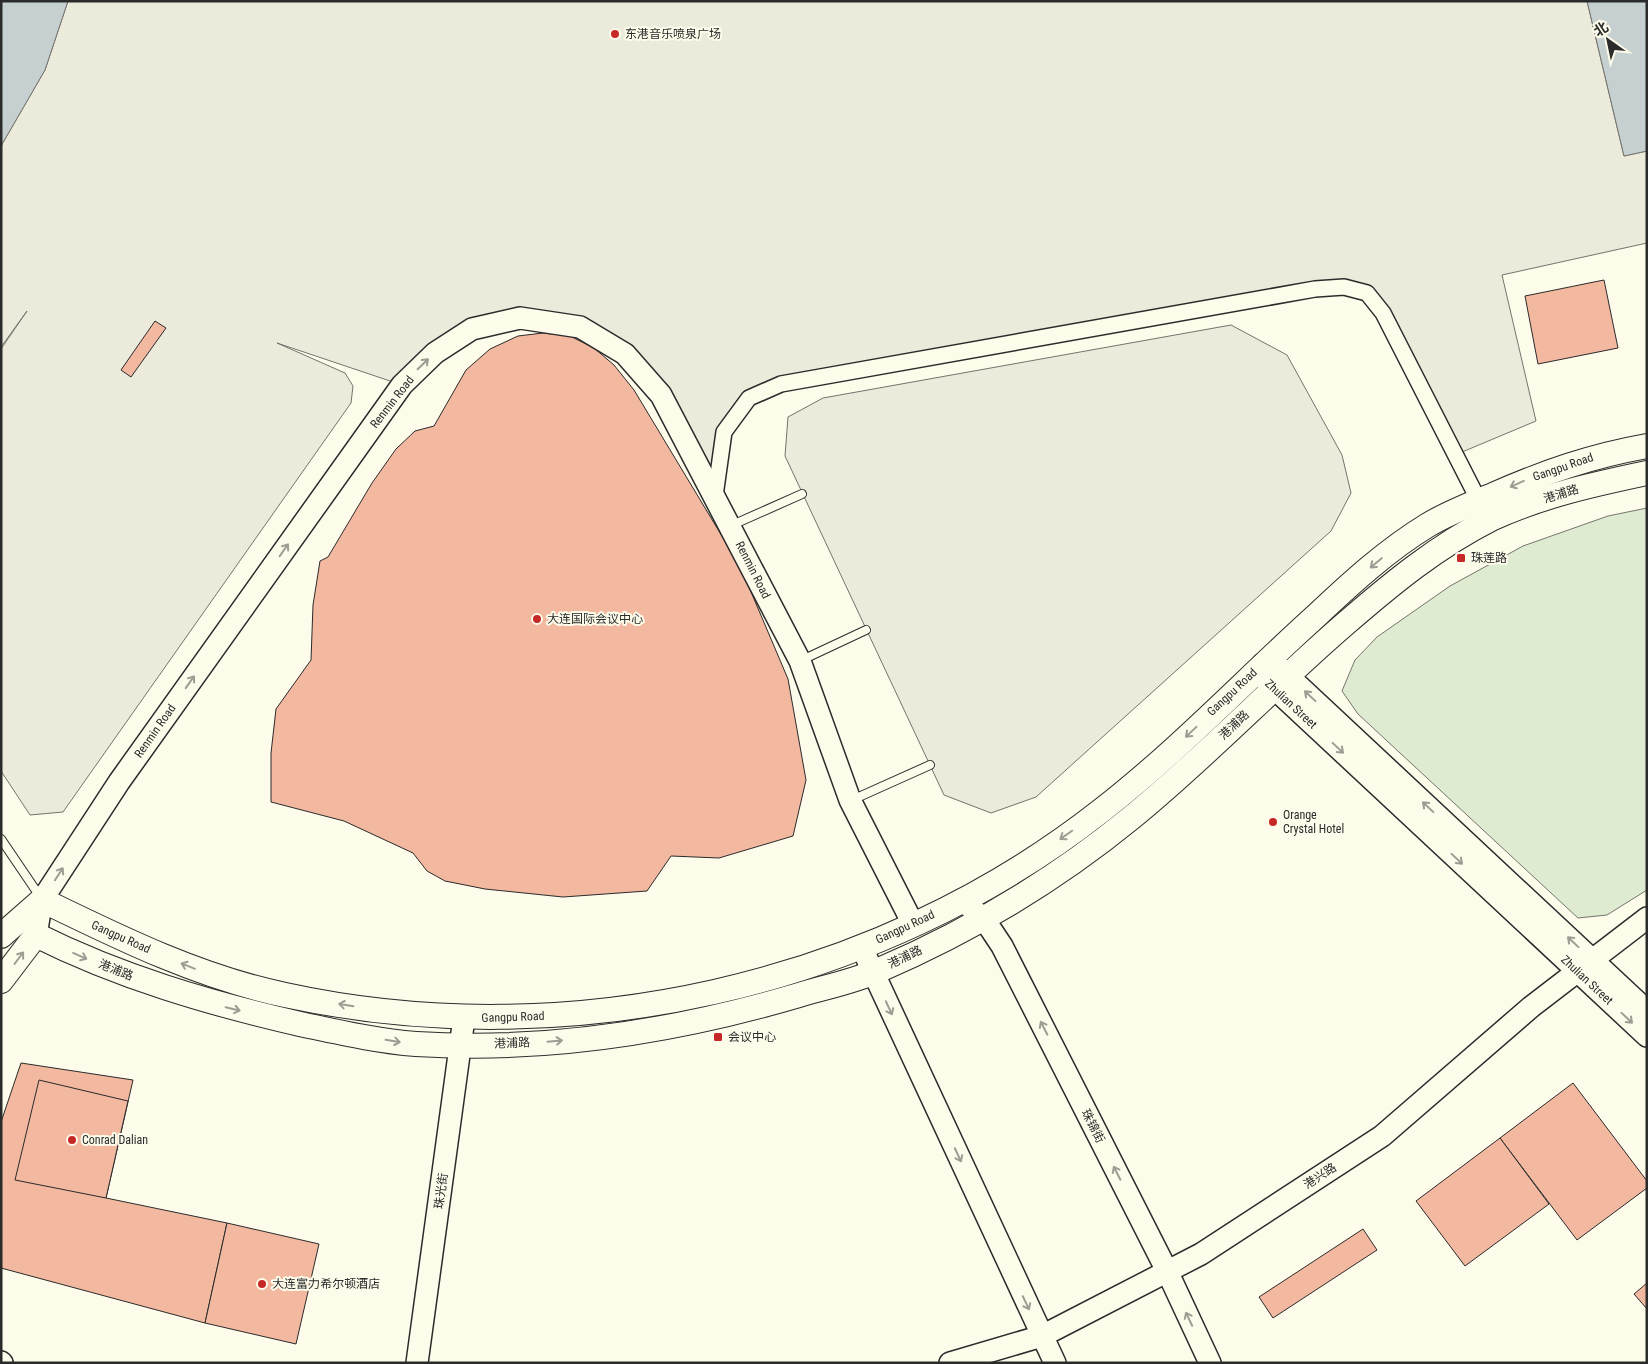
<svg xmlns="http://www.w3.org/2000/svg" width="1648" height="1364" font-family="'Roboto Condensed','Noto Sans SC',sans-serif">
<rect width="100%" height="100%" fill="#fdfbea"/>
<path fill="#deebd1" stroke="#74746e" d="M 1647,508 L 1647,890 L 1607,915 L 1578,918 L 1358,714 L 1342,691 L 1355,660 L 1377,637 L 1450,586 L 1523,546 L 1608,516 Z"/>
<g fill="#eceadb" stroke="#74746e">
<path d="M 68,1 L 1587,1 L 1624,156 L 1647,151 L 1647,243 L 1502,275 L 1536,421 L 1455,455 L 1367,293 L 1344,287 L 781,384 L 749,398 L 724,432 L 715,496 L 661,394 L 580,327 L 472,329 L 402,385 L 277,343 L 345,373 L 353,386 L 351,403 L 63,812 L 30,815 L 1,771 L 1,349 L 27,311 L 1,347 L 1,146 L 45,70 Z"/>
<path d="M 1231,325 L 1287,355 L 1342,455 L 1351,493 L 1331,531 L 1036,797 L 991,813 L 944,795 L 785,456 L 788,417 L 823,398 Z"/>
</g>
<g fill="#c7d0d0" stroke="#74746e">
<path d="M 1,1 L 68,1 L 45,70 L 1,146 Z"/>
<path d="M 1587,1 L 1647,1 L 1647,151 L 1624,156 Z"/>
</g>
<g fill="#f2b8a0" stroke="#2b2b2b">
<path d="M 1604,280 L 1618,348 L 1538,364 L 1525,296 Z"/>
<path d="M 155,321 L 166,328 L 131,377 L 121,370 Z"/>
<path d="M 543,333 L 570,336 L 594,348 L 614,365 L 634,390 L 740,566 L 788,679 L 806,780 L 793,836 L 719,858 L 671,856 L 647,891 L 563,897 L 485,889 L 445,881 L 427,871 L 413,853 L 344,821 L 271,802 L 271,753 L 276,709 L 311,660 L 313,605 L 320,561 L 328,557 L 372,483 L 396,449 L 415,431 L 434,426 L 466,370 L 490,349 L 518,336 Z"/>
<path d="M 21,1063 L 133,1080 L 106,1198 L 227,1223 L 205,1323 L 1,1268 L 1,1122 Z"/>
<path d="M 39,1080 L 128,1101 L 106,1198 L 15,1180 Z"/>
<path d="M 1573,1083 L 1647,1181 L 1647,1188 L 1577,1240 L 1500,1138 Z"/>
<path d="M 1500,1138 L 1549,1204 L 1465,1266 L 1416,1201 Z"/>
<path d="M 227,1223 L 319,1244 L 296,1344 L 205,1323 Z"/>
<path d="M 1363,1229 L 1377,1250 L 1273,1318 L 1259,1297 Z"/>
<path d="M 1647,1283 L 1647,1309 L 1634,1294 Z"/>
</g>
<g fill="none" stroke-linecap="round" stroke-linejoin="round">
<defs>
<g id="lane">
<path d="M 730,526 L 802,494"/>
<path d="M 802,660 L 866,630"/>
<path d="M 852,800 L 930,765"/>
<path d="M 1,839 L 41,898"/>
</g>
<path id="street" d="M 715,496 L 724,432 L 749,398 L 781,384 L 1315,289 L 1344,287 L 1367,293 L 1383,313 L 1479,501"/>
<g id="secondary">
<path d="M 962,900 L 984,919 L 1002,946 L 1168,1273 L 1210,1363"/>
<path d="M 36,935 L 42,900 L 119,782 L 402,385 L 435,353 L 472,329 L 520,318 L 580,327 L 625,354 L 661,395 L 800,661 L 850,800 L 913,924"/>
<path d="M 862,948 L 1055,1363"/>
<path d="M 1647,1011 L 1271,660 L 1263,664 L 1260,675 L 1647,1036"/>
<path d="M 1,1362 L 2,1363"/>
<path d="M 417,1363 L 464,1018"/>
<path d="M 950,1363 L 1042,1336 L 1201,1254 L 1382,1136 L 1531,1007 L 1647,918"/>
</g>
<g id="primary">
<path d="M 1,936 L 42,900 C 120,938 199,977 285,995 C 565,1056 876,988 1102,810 C 1178,751 1245,680 1316,616 C 1351,583 1387,550 1428,525 C 1448,513 1471,504 1493,495 C 1545,472 1591,456 1647,446"/>
<path d="M 1,981 L 36,935 C 120,977 209,1003 300,1024 C 338,1032 377,1041 416,1044 C 544,1052 677,1031 799,995 C 825,987 852,982 877,971 C 968,932 1054,881 1131,818 C 1206,757 1272,687 1345,624 C 1390,585 1437,546 1491,519 C 1540,496 1595,484 1647,473"/>
</g>
</defs>
<use href="#lane" stroke="#2b2b2b" stroke-width="10"/>
<use href="#street" stroke="#2b2b2b" stroke-width="18"/>
<use href="#secondary" stroke="#2b2b2b" stroke-width="24"/>
<use href="#primary" stroke="#2b2b2b" stroke-width="26"/>
<use href="#lane" stroke="#fdfbea" stroke-width="8"/>
<use href="#street" stroke="#fdfbea" stroke-width="15"/>
<use href="#secondary" stroke="#fdfbea" stroke-width="21"/>
<use href="#primary" stroke="#fdfbea" stroke-width="24"/>
</g>
<defs><path id="oneway-shaft" d="M-6 0H5M1.5-3L5.5 0L1.5 3" fill="none" stroke-width="1.6" stroke-linecap="round" stroke-linejoin="round" transform="scale(1.25)"/></defs>
<g stroke="#9e9d94">
<use href="#oneway-shaft" transform="translate(423 364) rotate(-44)"/>
<use href="#oneway-shaft" transform="translate(1517 484) rotate(156)"/>
<use href="#oneway-shaft" transform="translate(284 550) rotate(-55)"/>
<use href="#oneway-shaft" transform="translate(1376 563) rotate(140)"/>
<use href="#oneway-shaft" transform="translate(190 682) rotate(-55)"/>
<use href="#oneway-shaft" transform="translate(1310 696) rotate(-137)"/>
<use href="#oneway-shaft" transform="translate(1191 732) rotate(137)"/>
<use href="#oneway-shaft" transform="translate(1338 748) rotate(43)"/>
<use href="#oneway-shaft" transform="translate(1428 807) rotate(-137)"/>
<use href="#oneway-shaft" transform="translate(1066 835) rotate(145)"/>
<use href="#oneway-shaft" transform="translate(1457 859) rotate(43)"/>
<use href="#oneway-shaft" transform="translate(59 874) rotate(-57)"/>
<use href="#oneway-shaft" transform="translate(1573 942) rotate(-137)"/>
<use href="#oneway-shaft" transform="translate(80 956) rotate(24)"/>
<use href="#oneway-shaft" transform="translate(19 958) rotate(-53)"/>
<use href="#oneway-shaft" transform="translate(188 966) rotate(-158)"/>
<use href="#oneway-shaft" transform="translate(346 1005) rotate(-171)"/>
<use href="#oneway-shaft" transform="translate(889 1008) rotate(65)"/>
<use href="#oneway-shaft" transform="translate(233 1009) rotate(13)"/>
<use href="#oneway-shaft" transform="translate(1627 1018) rotate(43)"/>
<use href="#oneway-shaft" transform="translate(1044 1028) rotate(-117)"/>
<use href="#oneway-shaft" transform="translate(393 1041) rotate(9)"/>
<use href="#oneway-shaft" transform="translate(555 1041) rotate(-5)"/>
<use href="#oneway-shaft" transform="translate(958 1155) rotate(65)"/>
<use href="#oneway-shaft" transform="translate(1117 1173) rotate(-117)"/>
<use href="#oneway-shaft" transform="translate(1026 1303) rotate(65)"/>
<use href="#oneway-shaft" transform="translate(1189 1319) rotate(-115)"/>
</g>
<g fill="#c62828" stroke="#fdfbea" stroke-width="2">
<circle cx="615" cy="34" r="5"/>
<rect x="1456" y="553" width="10" height="10" rx="2.5"/>
<circle cx="537" cy="619" r="5"/>
<circle cx="1273" cy="822" r="5"/>
<rect x="713" y="1032" width="10" height="10" rx="2.5"/>
<circle cx="72" cy="1140" r="5"/>
<circle cx="262" cy="1284" r="5"/>
</g>
<g text-anchor="middle" stroke-width="4" stroke-linejoin="round" paint-order="stroke">
<g font-size="12" fill="#2b2b2b" stroke="#fdfbea" text-anchor="start">
<text x="625" y="38">东港音乐喷泉广场</text>
<text x="1471" y="562">珠莲路</text>
<text x="547" y="623">大连国际会议中心</text>
<text x="1283" y="819">Orange<tspan x="1283" dy="14">Crystal Hotel</tspan></text>
<text x="728" y="1041">会议中心</text>
<text x="82" y="1144">Conrad Dalian</text>
<text x="272" y="1288">大连富力希尔顿酒店</text>
</g>
<g font-size="12" fill="#2b2b2b" stroke="#fdfbea">
<text transform="translate(392 402) rotate(-52)" y="4">Renmin Road</text>
<text transform="translate(1563 467) rotate(-19)" y="4">Gangpu Road</text>
<text transform="translate(1561 494) rotate(-17)" y="4">港浦路</text>
<text transform="translate(753 570) rotate(63)" y="4">Renmin Road</text>
<text transform="translate(1232 692) rotate(-43)" y="4">Gangpu Road</text>
<text transform="translate(1291 704) rotate(43)" y="4">Zhulian Street</text>
<text transform="translate(1234 725) rotate(-43)" y="4">港浦路</text>
<text transform="translate(155 731) rotate(-55)" y="4">Renmin Road</text>
<text transform="translate(905 927) rotate(-25)" y="4">Gangpu Road</text>
<text transform="translate(121 937) rotate(24)" y="4">Gangpu Road</text>
<text transform="translate(905 957) rotate(-26)" y="4">港浦路</text>
<text transform="translate(116 970) rotate(22)" y="4">港浦路</text>
<text transform="translate(1587 980) rotate(43)" y="4">Zhulian Street</text>
<text transform="translate(513 1017) rotate(-2)" y="4">Gangpu Road</text>
<text transform="translate(512 1043) rotate(-2)" y="4">港浦路</text>
<text transform="translate(1093 1126) rotate(63)" y="4">珠锦街</text>
<text transform="translate(1320 1176) rotate(-33)" y="4">港兴路</text>
<text transform="translate(441 1191) rotate(-82)" y="4">珠光街</text>
</g>
</g>
<rect width="1648" height="1364" fill="none" stroke="#2b2b2b" stroke-width="5"/>
<g transform="translate(1608 40) rotate(327)" stroke="#fdfbea" stroke-width="4" paint-order="stroke">
<path d="M0-4L9 19L0 12L-9 19Z" fill="#2b2b2b"/>
<text y="-8" font-size="14" font-weight="bold" text-anchor="middle" fill="#2b2b2b">北</text>
</g>
</svg>
